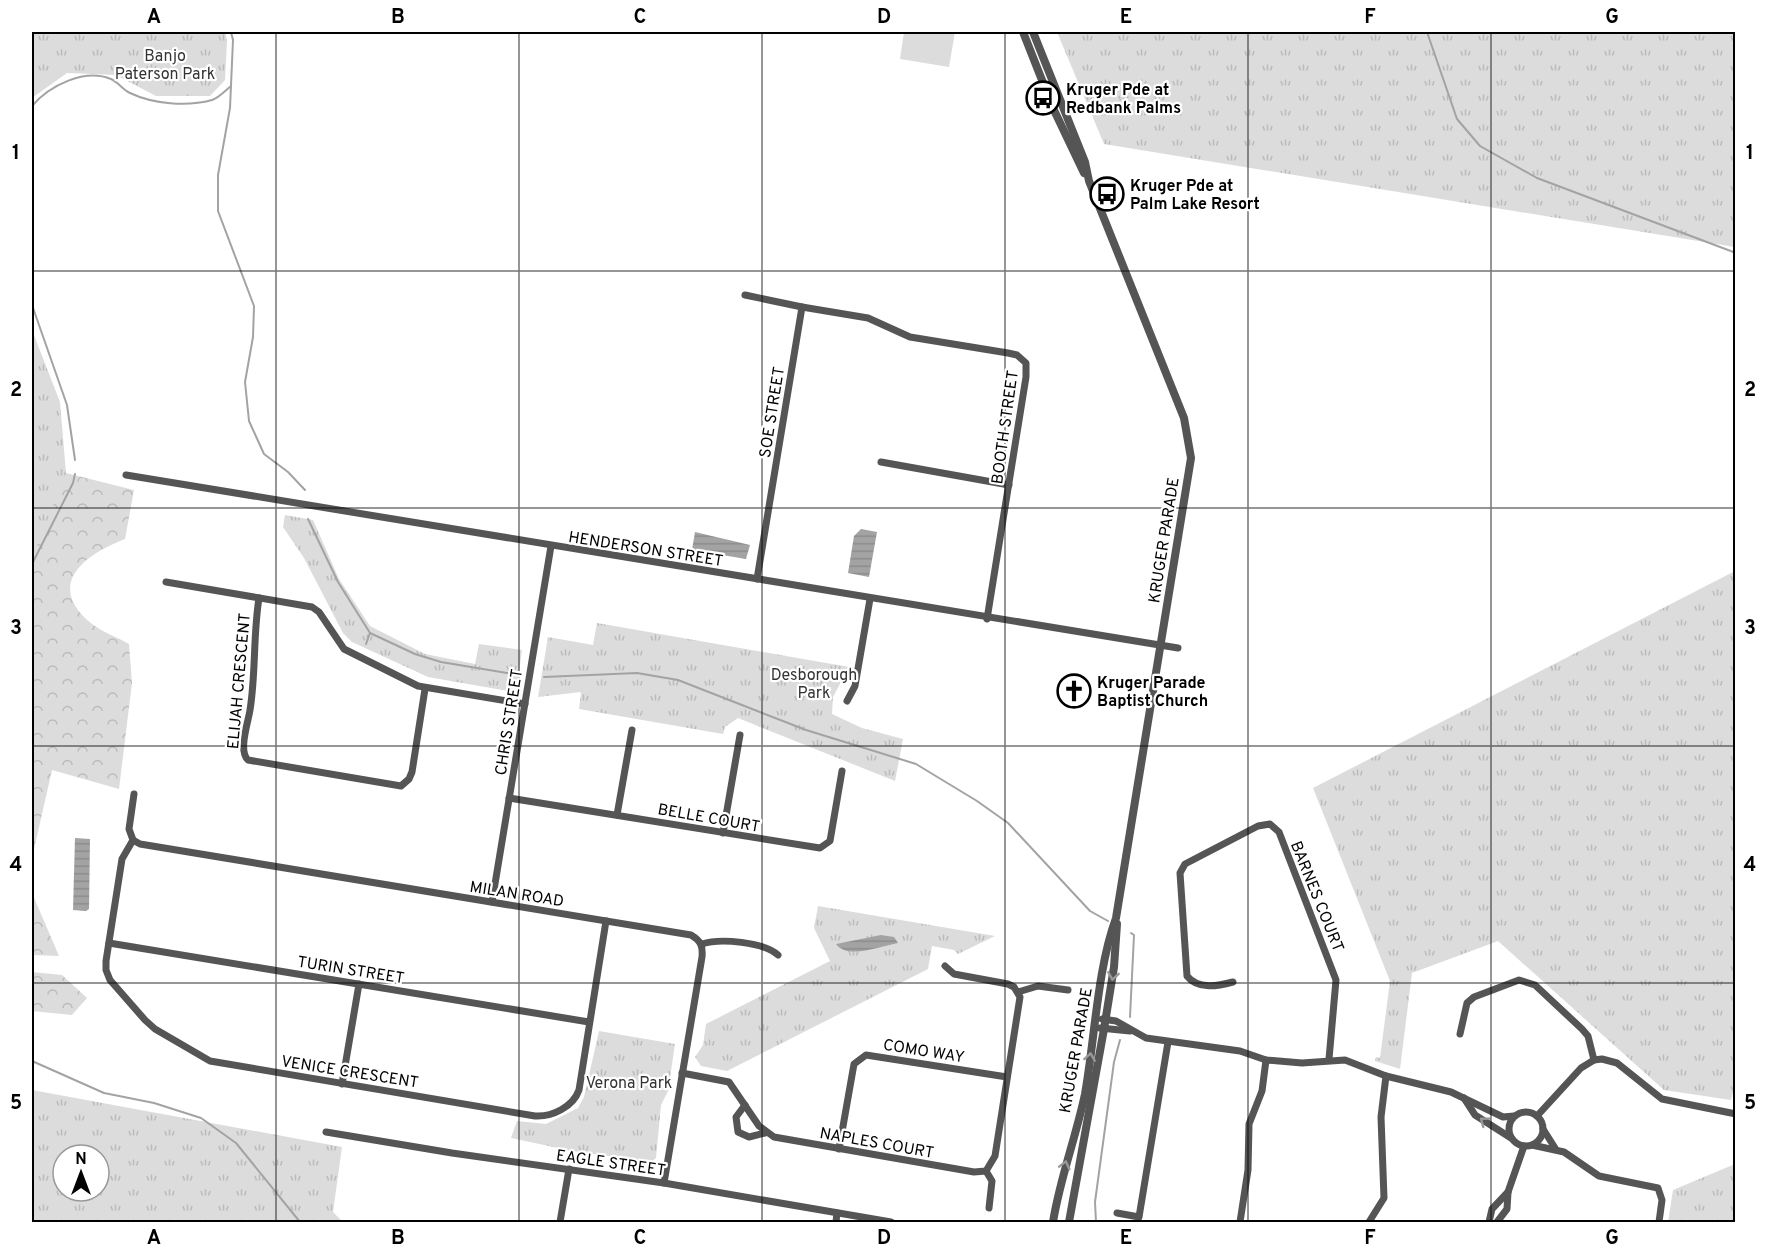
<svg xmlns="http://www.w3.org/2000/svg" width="1767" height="1254" font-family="Overpass,sans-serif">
<defs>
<pattern id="forest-crowns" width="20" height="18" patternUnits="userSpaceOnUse" patternTransform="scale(1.5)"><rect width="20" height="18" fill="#dcdcdc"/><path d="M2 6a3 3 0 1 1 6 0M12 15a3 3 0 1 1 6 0" fill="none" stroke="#bbb"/></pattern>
<pattern id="park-tufts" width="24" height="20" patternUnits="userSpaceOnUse" patternTransform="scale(1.5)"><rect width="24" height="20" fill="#dcdcdc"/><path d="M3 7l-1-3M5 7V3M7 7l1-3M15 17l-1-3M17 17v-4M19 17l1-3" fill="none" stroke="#bbb"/></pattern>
<pattern id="water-rules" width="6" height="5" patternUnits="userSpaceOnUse" patternTransform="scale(1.5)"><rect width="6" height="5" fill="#a3a3a3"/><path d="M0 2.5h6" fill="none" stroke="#8b8b8b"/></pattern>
</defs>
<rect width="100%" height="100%" fill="#fff"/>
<path fill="#dcdcdc" d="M 904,32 L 955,32 L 949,67 L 900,59 Z"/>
<g fill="url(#forest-crowns)">
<path d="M 32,469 L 66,473 L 134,490 L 125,539 C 86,554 43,584 92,624 C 102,632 117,637 129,644 L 132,683 L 119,789 L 52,770 L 32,858 Z"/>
<path d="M 32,893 L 59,956 L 32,955 Z"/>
<path d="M 32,972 L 62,975 L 87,998 L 72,1015 L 32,1011 Z"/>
</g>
<g fill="url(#park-tufts)" fill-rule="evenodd">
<path d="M 32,32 L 225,32 L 227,41 L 225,80 L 210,96 L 156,96 L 116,75 L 67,73 L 32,98 Z"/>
<path d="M 1057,32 L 1735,32 L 1735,247 L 1104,144 Z"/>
<path d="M 32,330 L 60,402 L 66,473 L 32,558 Z"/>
<path d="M 285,515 L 313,520 L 339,579 L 370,626 L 425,654 L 475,664 L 479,644 L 522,650 L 517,686 L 508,691 L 428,677 L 352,642 L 343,633 L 304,558 L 283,527 Z"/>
<path d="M 1735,571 L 1736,1082 L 1731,1100 L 1664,1090 L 1498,941 L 1412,973 L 1400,1069 L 1375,1061 L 1376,1057 L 1380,1058 L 1390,981 L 1313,788 Z"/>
<path d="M 597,623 L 849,667 L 833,697 L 832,714 L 862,728 L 903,739 L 895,781 L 738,718 L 725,727 L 723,734 L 579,709 L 581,692 L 538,697 L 548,637 L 593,645 Z"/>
<path d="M 818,906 L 995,936 L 958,954 L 954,950 L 932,946 L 928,969 L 727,1071 L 701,1066 L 695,1057 L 703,1045 L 706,1024 L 830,961 L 814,928 Z"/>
<path d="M 599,1031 L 675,1044 L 668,1091 L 661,1105 L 656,1158 L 651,1162 L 572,1151 L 511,1138 L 517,1121 L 546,1124 L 578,1108 L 584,1097 Z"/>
<path d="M 32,1090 L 342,1147 L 333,1212 L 343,1222 L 32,1222 ZM 63,1155 L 99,1155 L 99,1191 L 63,1191 Z"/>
<path d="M 1735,1164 L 1735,1222 L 1668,1222 L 1673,1190 Z"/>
</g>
<g fill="url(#water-rules)">
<path d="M 861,529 L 877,532 L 869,577 L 848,573 L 854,536 Z"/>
<path d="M 695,532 L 750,545 L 746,559 L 692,550 Z"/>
<path d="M 75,838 L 90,839 L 89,909 L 86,911 L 73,910 Z"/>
<path d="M 881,935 L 894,937 L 898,943 C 881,946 847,960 836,944 Z"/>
</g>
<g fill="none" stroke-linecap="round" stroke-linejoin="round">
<g stroke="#a3a3a3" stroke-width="2">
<path d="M 231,32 L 233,40 L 230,108 L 218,175 L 218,211 L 254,306 L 253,337 L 245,382 L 249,421 L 264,454 L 288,472 L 305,490"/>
<path d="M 1427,32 L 1457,119 L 1480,146 L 1537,178 L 1736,253"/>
<path d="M 32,106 C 49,86 84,68 111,79 C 118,82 123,90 130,93 C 153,104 187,107 212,100 C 219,98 226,90 231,86"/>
<path d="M 32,305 L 67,405 L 75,460"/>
<path d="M 308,519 L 338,582 L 370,633 L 415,654 L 441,662 L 519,675"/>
<path d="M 32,564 L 73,483 L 75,474"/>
<path d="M 366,644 L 370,633"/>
<path d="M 544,677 L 637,673 L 678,680 L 806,730 L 916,764 L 977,801 L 1008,823 L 1090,911 L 1108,921"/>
<path d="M 1130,1017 L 1134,935 L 1131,933"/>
<path d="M 32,1061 L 104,1093 L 154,1103 L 201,1118 L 236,1143 L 300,1222"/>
<path d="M 1096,1222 L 1095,1202 L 1114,1062 L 1120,1040"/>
</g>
<g stroke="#555" stroke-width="7">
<path d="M 745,295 L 802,307 L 757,579"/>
<path d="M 802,307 L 868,318 L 910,337 L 1008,353 L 1017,355 L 1026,363 L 1026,377 L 987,619"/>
<path d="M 881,462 L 1009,485"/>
<path d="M 126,475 L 1178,648"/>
<path d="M 166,582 L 312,607 L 319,612 L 344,649 L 418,686 L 525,704"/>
<path d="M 259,598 C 253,635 256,673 250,710 C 248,723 238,751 248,760 L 401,786 L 409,779 L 412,772 L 425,689"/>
<path d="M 847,701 L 855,686 L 870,599"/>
<path d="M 134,794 L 129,829 L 133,840 L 140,844 L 691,935 C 701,941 703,946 702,957 L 664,1183"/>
<path d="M 509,798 L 820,848 L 830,841 L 842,771"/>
<path d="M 617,815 L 632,730"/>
<path d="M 723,833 L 740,735"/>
<path d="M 133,840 L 122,859 L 106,961 L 106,970 L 110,980 L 145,1020 L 155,1029 L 210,1061 L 535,1116 C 552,1117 573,1107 579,1090 L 606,921"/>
<path d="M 492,902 L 551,546"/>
<path d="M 109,943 L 589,1022"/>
<path d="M 702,944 C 720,938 764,942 778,955"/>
<path d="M 1233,982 C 1218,986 1198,990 1187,976 L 1180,873 L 1185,864 L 1258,826 L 1270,824 L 1279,832 L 1336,980 L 1329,1059"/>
<path d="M 1018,992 L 1038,986 L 1068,990"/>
<path d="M 1102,1019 L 1116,1021 L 1146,1038 L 1240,1051 L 1266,1060 L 1302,1063 L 1345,1060 L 1386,1076 L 1451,1092 L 1503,1117 L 1514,1116"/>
<path d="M 1100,1028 L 1130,1031"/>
<path d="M 1460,1034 L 1467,1003 L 1474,997 L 1519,980 L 1535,985 L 1582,1029 L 1588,1036 L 1594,1060"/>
<path d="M 682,1073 L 729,1082 L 759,1126 L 774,1137 L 974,1172 L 986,1171 L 995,1156 L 1020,997 L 1014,987 L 1008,984 L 954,974 L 945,966"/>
<path d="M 342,1084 L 359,984"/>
<path d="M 1464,1098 L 1475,1115 L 1511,1138"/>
<path d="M 745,1105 L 736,1117 L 738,1132 L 749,1137 L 765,1133"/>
<circle cx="1526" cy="1129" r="17"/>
<path d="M 1537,1116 L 1581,1068 L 1594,1060 L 1602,1059 L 1617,1063 L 1662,1099 L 1736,1114"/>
<path d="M 1543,1129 L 1555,1148"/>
<path d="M 326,1132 L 452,1153 L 664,1183 L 891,1222"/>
<path d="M 1532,1145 L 1564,1152 L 1599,1176 L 1658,1188 L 1662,1200 L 1659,1222"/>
<path d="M 839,1149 L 854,1064 L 866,1055 L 1007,1077"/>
<path d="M 986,1171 L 992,1181 L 989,1208"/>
<path d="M 1117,1213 L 1139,1217 L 1168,1042"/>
<path d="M 560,1222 L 569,1169"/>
<path d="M 836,1222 L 837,1213"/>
<path d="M 1240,1222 L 1248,1170 L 1249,1124 L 1262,1091 L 1266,1060"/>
<path d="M 1369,1222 L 1384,1198 L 1381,1117 L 1386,1076"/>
<path d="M 1489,1222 L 1492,1209 L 1508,1192"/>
<path d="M 1497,1222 L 1507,1209 L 1508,1192 L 1524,1146"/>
</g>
<g stroke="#555" stroke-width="8">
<path d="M 1023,32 L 1053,108 L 1084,173"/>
<path d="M 1033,32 L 1085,162 L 1089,181 L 1184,418 L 1191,458 L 1116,918 C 1097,970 1095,1038 1085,1094 C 1076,1137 1060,1178 1053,1222"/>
<path d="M 1069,1222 L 1104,1029 L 1114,967 L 1117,924"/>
</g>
</g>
<defs><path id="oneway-chevron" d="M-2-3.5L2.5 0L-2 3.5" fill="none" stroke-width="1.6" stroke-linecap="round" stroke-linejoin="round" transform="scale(1.5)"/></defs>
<g stroke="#999">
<use href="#oneway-chevron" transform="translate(1113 976) rotate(99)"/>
<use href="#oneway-chevron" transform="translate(1090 1057) rotate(-81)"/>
<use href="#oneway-chevron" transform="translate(1484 1121) rotate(-143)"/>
<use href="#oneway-chevron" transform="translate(1065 1165) rotate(-76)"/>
</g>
<path fill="none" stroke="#000" stroke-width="1.5" stroke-opacity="0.55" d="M 276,32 L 276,1222M 519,32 L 519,1222M 762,32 L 762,1222M 1005,32 L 1005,1222M 1248,32 L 1248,1222M 1491,32 L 1491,1222M 32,271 L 1736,271M 32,508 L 1736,508M 32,746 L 1736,746M 32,983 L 1736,983"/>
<defs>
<symbol id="bus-ring" viewBox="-11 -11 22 22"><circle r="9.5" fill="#fff" stroke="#000" stroke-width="1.5"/><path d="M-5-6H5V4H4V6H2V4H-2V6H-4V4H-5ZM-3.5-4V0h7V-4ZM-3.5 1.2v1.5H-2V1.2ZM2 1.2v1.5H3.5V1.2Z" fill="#000"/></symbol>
<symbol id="church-ring" viewBox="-11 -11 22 22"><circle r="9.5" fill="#fff" stroke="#000" stroke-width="1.5"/><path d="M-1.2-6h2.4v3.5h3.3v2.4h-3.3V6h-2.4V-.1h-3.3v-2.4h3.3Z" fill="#000"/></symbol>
</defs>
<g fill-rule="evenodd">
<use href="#bus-ring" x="1024" y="79" width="38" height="38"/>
<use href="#bus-ring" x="1088" y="175" width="38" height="38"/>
<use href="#church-ring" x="1055" y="672" width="38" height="38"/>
</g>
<g text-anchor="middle" stroke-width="4.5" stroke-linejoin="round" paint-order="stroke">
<g font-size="16" fill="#333" stroke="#fff">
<text x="165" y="61">Banjo<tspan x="165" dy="18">Paterson Park</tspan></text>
<text x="814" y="680">Desborough<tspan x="814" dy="18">Park</tspan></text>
<text x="629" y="1088">Verona Park</text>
</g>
<g font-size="16" font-weight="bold" fill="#000" stroke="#fff" text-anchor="start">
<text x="1066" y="95">Kruger Pde at<tspan x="1066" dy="18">Redbank Palms</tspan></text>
<text x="1130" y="191">Kruger Pde at<tspan x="1130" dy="18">Palm Lake Resort</tspan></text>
<text x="1097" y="688">Kruger Parade<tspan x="1097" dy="18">Baptist Church</tspan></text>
</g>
<g font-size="16" fill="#000" stroke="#fff">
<text transform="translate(771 412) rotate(-81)" y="6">SOE STREET</text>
<text transform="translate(1004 427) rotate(-82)" y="6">BOOTH STREET</text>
<text transform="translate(1163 540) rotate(-81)" y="6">KRUGER PARADE</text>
<text transform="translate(646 548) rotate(9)" y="6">HENDERSON STREET</text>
<text transform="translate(238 681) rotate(-85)" y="6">ELIJAH CRESCENT</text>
<text transform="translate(508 722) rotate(-81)" y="6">CHRIS STREET</text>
<text transform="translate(709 817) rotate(10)" y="6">BELLE COURT</text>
<text transform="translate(517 893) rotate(9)" y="6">MILAN ROAD</text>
<text transform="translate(1318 896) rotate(68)" y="6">BARNES COURT</text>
<text transform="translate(351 969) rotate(9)" y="6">TURIN STREET</text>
<text transform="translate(924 1050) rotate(9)" y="6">COMO WAY</text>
<text transform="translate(1075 1050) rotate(-80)" y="6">KRUGER PARADE</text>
<text transform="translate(350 1071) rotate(9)" y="6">VENICE CRESCENT</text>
<text transform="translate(877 1142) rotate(10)" y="6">NAPLES COURT</text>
<text transform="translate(611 1162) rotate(8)" y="6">EAGLE STREET</text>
</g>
</g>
<rect width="1767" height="1254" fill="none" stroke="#ffffff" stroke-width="66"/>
<g transform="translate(81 1173)"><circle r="28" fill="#ffffff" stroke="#999999" stroke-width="1.5"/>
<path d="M0-4.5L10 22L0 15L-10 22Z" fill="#000000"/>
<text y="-9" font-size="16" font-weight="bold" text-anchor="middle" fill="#000000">N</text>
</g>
<rect x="33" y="33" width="1701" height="1188" fill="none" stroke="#000" stroke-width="2"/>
<g font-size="20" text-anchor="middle" font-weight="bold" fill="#000">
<text x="154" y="23">A</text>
<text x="398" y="23">B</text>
<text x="640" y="23">C</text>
<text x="884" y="23">D</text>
<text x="1126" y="23">E</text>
<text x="1370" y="23">F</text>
<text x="1612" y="23">G</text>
<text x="16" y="159">1</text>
<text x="1750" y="159">1</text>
<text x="16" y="396">2</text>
<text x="1750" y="396">2</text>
<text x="16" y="634">3</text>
<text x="1750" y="634">3</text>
<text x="16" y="871">4</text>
<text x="1750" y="871">4</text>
<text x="16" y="1109">5</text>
<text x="1750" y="1109">5</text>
<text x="154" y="1244">A</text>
<text x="398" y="1244">B</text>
<text x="640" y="1244">C</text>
<text x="884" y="1244">D</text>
<text x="1126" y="1244">E</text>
<text x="1370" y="1244">F</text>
<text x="1612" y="1244">G</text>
</g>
</svg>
